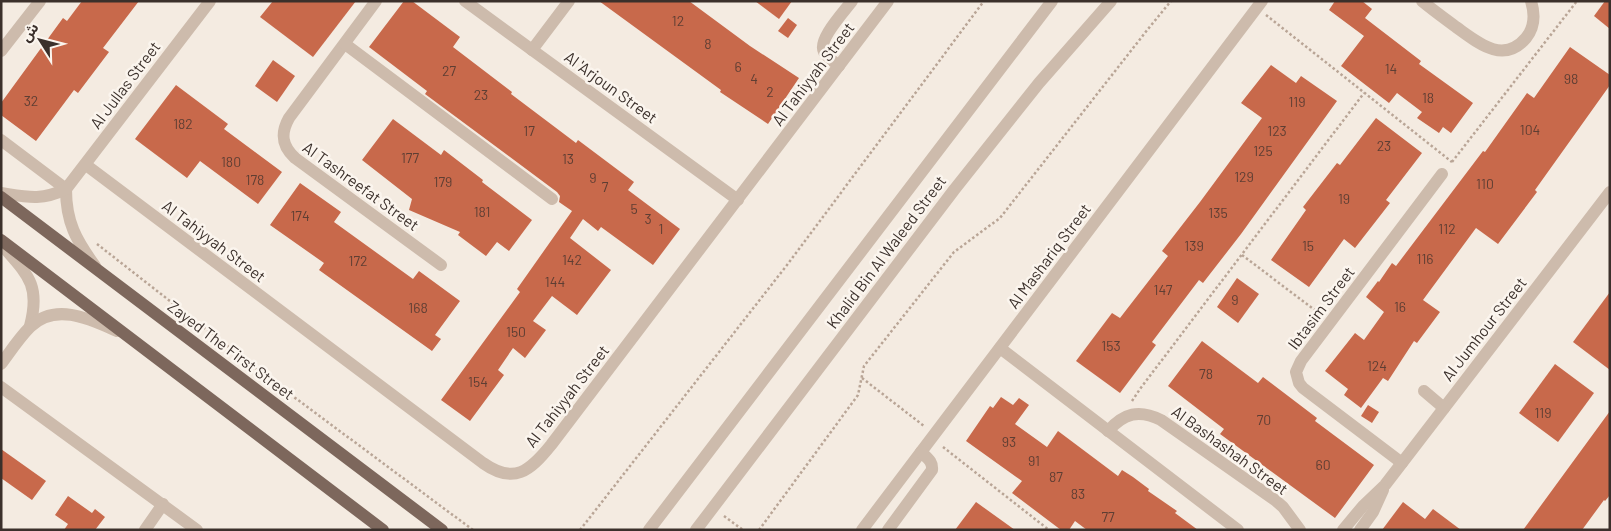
<svg xmlns="http://www.w3.org/2000/svg" width="1611" height="531" font-family="Barlow,'Noto Sans Arabic',sans-serif">
<rect width="100%" height="100%" fill="#f4ebe1"/>
<g fill="#c8694b">
<path d="M 82,1 L 139,1 L 103,48 L 109,52 L 78,93 L 74,90 L 36,141 L 1,115 L 1,103 L 63,18 L 67,21 Z"/>
<path d="M 273,1 L 356,1 L 313,57 L 260,17 Z"/>
<path d="M 404,1 L 412,1 L 460,37 L 453,47 L 512,92 L 511,94 L 576,143 L 578,140 L 634,182 L 628,190 L 680,229 L 653,265 L 601,227 L 598,231 L 583,219 L 570,238 L 611,270 L 577,315 L 552,296 L 533,321 L 546,330 L 525,358 L 513,348 L 498,370 L 504,375 L 470,421 L 441,400 L 520,292 L 517,289 L 572,211 L 559,202 L 560,196 L 557,192 L 425,94 L 427,91 L 369,47 Z"/>
<path d="M 599,1 L 689,1 L 750,46 L 799,78 L 768,124 L 720,92 L 721,90 Z"/>
<path d="M 755,1 L 792,1 L 779,19 Z"/>
<path d="M 1335,1 L 1362,1 L 1372,9 L 1365,18 L 1421,61 L 1419,64 L 1473,103 L 1451,133 L 1443,127 L 1439,133 L 1417,118 L 1422,112 L 1397,93 L 1389,103 L 1341,66 L 1364,36 L 1329,10 Z"/>
<path d="M 1605,1 L 1610,1 L 1610,29 L 1594,16 Z"/>
<path d="M 788,18 L 797,25 L 788,38 L 778,31 Z"/>
<path d="M 1570,47 L 1610,75 L 1610,85 L 1535,190 L 1537,192 L 1498,244 L 1476,228 L 1423,300 L 1440,312 L 1417,343 L 1414,341 L 1388,381 L 1383,378 L 1361,408 L 1344,395 L 1348,389 L 1325,371 L 1355,333 L 1364,340 L 1384,312 L 1366,297 L 1378,281 L 1379,282 L 1392,263 L 1396,266 L 1483,151 L 1485,152 L 1527,93 L 1534,98 Z"/>
<path d="M 273,60 L 295,76 L 277,102 L 255,86 Z"/>
<path d="M 1271,65 L 1296,83 L 1301,76 L 1337,101 L 1241,234 L 1203,283 L 1199,280 L 1152,342 L 1156,345 L 1120,393 L 1076,361 L 1112,313 L 1120,318 L 1168,256 L 1162,251 L 1200,202 L 1262,118 L 1241,103 Z"/>
<path d="M 176,85 L 228,124 L 224,129 L 282,172 L 258,204 L 200,161 L 187,178 L 135,139 Z"/>
<path d="M 1376,118 L 1422,153 L 1386,200 L 1390,203 L 1355,248 L 1344,239 L 1309,287 L 1271,260 L 1306,210 L 1303,207 L 1337,163 L 1340,165 Z"/>
<path d="M 393,119 L 441,155 L 444,150 L 483,180 L 482,182 L 532,220 L 509,251 L 497,242 L 486,256 L 458,235 L 460,232 L 409,210 L 412,199 L 362,160 Z"/>
<path d="M 300,183 L 341,212 L 334,222 L 413,279 L 419,271 L 460,301 L 435,335 L 441,339 L 432,351 L 319,270 L 324,263 L 270,225 Z"/>
<path d="M 1237,278 L 1259,294 L 1238,323 L 1217,307 Z"/>
<path d="M 1610,292 L 1610,370 L 1573,342 Z"/>
<path d="M 1202,341 L 1258,383 L 1263,377 L 1317,418 L 1315,421 L 1374,465 L 1335,518 L 1220,434 L 1224,429 L 1168,386 Z"/>
<path d="M 1555,364 L 1594,393 L 1558,442 L 1519,413 Z"/>
<path d="M 1001,397 L 1013,405 L 1019,398 L 1029,405 L 1015,424 L 1047,447 L 1058,431 L 1118,476 L 1122,470 L 1133,477 L 1149,489 L 1148,491 L 1177,511 L 1175,513 L 1198,530 L 1087,530 L 1075,521 L 1069,530 L 1061,530 L 1012,493 L 1022,481 L 966,441 L 990,406 L 993,408 Z"/>
<path d="M 1368,405 L 1379,412 L 1372,423 L 1361,416 Z"/>
<path d="M 1610,411 L 1610,495 L 1605,501 L 1604,500 L 1582,530 L 1523,530 Z"/>
<path d="M 1,449 L 46,481 L 32,500 L 1,478 Z"/>
<path d="M 68,496 L 92,513 L 95,509 L 105,517 L 95,530 L 64,530 L 68,524 L 55,515 Z"/>
<path d="M 976,502 L 1015,530 L 955,530 Z"/>
<path d="M 1403,502 L 1425,519 L 1433,509 L 1461,530 L 1382,530 Z"/>
</g>
<g fill="none" stroke-linecap="round" stroke-linejoin="round">
<g stroke="#b9a596" stroke-width="2.5" stroke-dasharray="2.5 2.5" stroke-linecap="butt">
<path d="M 1266,15 L 1452,162"/>
<path d="M 1452,162 L 1577,1"/>
<path d="M 97,244 L 271,380 L 473,530"/>
<path d="M 1242,255 L 1320,314"/>
<path d="M 862,378 L 924,426"/>
<path d="M 1132,401 L 1140,389 L 1364,93"/>
<path d="M 943,447 L 1049,530"/>
<path d="M 724,516 L 743,530"/>
<path d="M 580,530 L 787,265 L 984,1"/>
<path d="M 759,530 L 858,395 L 864,366 L 954,252 L 1000,218 L 1148,29 L 1171,1"/>
</g>
<g stroke="#cdbbac" stroke-width="12">
<path d="M 376,1 L 289,118 C 280,134 282,146 295,158 L 441,265"/>
<path d="M 465,1 L 738,200"/>
<path d="M 1422,1 C 1433,10 1444,18 1456,27 C 1477,42 1503,65 1526,38 C 1535,27 1535,14 1531,1"/>
<path d="M 345,44 L 552,199"/>
<path d="M 532,50 L 569,1"/>
<path d="M 1,51 L 40,1"/>
<path d="M 839,66 C 834,62 828,58 824,52 C 817,40 844,12 852,1"/>
<path d="M 1,140 L 66,189"/>
<path d="M 86,165 L 483,463 C 514,485 530,471 551,445 L 888,1"/>
<path d="M 66,189 C 66,222 76,240 95,266"/>
<path d="M 1,193 C 27,197 41,201 66,189 L 210,1"/>
<path d="M 1,244 C 27,274 41,284 30,326"/>
<path d="M 1000,348 L 1238,530"/>
<path d="M 1,364 C 10,352 19,338 30,327 C 55,302 90,319 117,331"/>
<path d="M 1,387 L 197,530"/>
<path d="M 1424,391 L 1444,408"/>
<path d="M 1108,431 C 1124,413 1139,409 1161,420 L 1275,500 L 1283,507 L 1300,530"/>
<path d="M 1402,463 L 1303,388 L 1299,383 L 1296,372 L 1301,361 L 1442,174"/>
<path d="M 145,530 L 163,504"/>
<path d="M 649,530 L 1052,1"/>
<path d="M 696,530 L 954,190 L 1039,83 L 1111,1"/>
<path d="M 862,530 L 1262,1"/>
<path d="M 888,530 L 932,470 C 933,461 927,458 921,452"/>
<path d="M 1343,530 L 1363,506 L 1385,485 L 1610,192"/>
<path d="M 1360,530 L 1373,512 L 1383,490"/>
</g>
<g stroke="#7d675c" stroke-width="12">
<path d="M 1,197 L 442,530"/>
<path d="M 1,240 L 383,530"/>
</g>
</g>
<g text-anchor="middle" stroke-width="5" stroke-linejoin="round" paint-order="stroke">
<g font-size="14" fill="#5e3e33">
<text x="678" y="26">12</text>
<text x="708" y="49">8</text>
<text x="738" y="72">6</text>
<text x="1391" y="74">14</text>
<text x="449" y="76">27</text>
<text x="754" y="84">4</text>
<text x="1571" y="84">98</text>
<text x="770" y="97">2</text>
<text x="481" y="100">23</text>
<text x="1428" y="103">18</text>
<text x="31" y="106">32</text>
<text x="1297" y="107">119</text>
<text x="183" y="129">182</text>
<text x="1530" y="135">104</text>
<text x="529" y="136">17</text>
<text x="1277" y="136">123</text>
<text x="1384" y="151">23</text>
<text x="1263" y="156">125</text>
<text x="410" y="163">177</text>
<text x="568" y="164">13</text>
<text x="231" y="167">180</text>
<text x="1244" y="182">129</text>
<text x="593" y="183">9</text>
<text x="255" y="185">178</text>
<text x="443" y="187">179</text>
<text x="1485" y="189">110</text>
<text x="605" y="192">7</text>
<text x="1344" y="204">19</text>
<text x="634" y="214">5</text>
<text x="482" y="217">181</text>
<text x="1218" y="218">135</text>
<text x="300" y="221">174</text>
<text x="648" y="224">3</text>
<text x="661" y="234">1</text>
<text x="1447" y="234">112</text>
<text x="1194" y="251">139</text>
<text x="1308" y="251">15</text>
<text x="1425" y="264">116</text>
<text x="572" y="265">142</text>
<text x="358" y="266">172</text>
<text x="555" y="287">144</text>
<text x="1163" y="295">147</text>
<text x="1235" y="305">9</text>
<text x="1400" y="312">16</text>
<text x="418" y="313">168</text>
<text x="516" y="337">150</text>
<text x="1111" y="351">153</text>
<text x="1377" y="371">124</text>
<text x="1206" y="379">78</text>
<text x="478" y="387">154</text>
<text x="1543" y="418">119</text>
<text x="1264" y="425">70</text>
<text x="1009" y="447">93</text>
<text x="1034" y="466">91</text>
<text x="1323" y="470">60</text>
<text x="1056" y="482">87</text>
<text x="1078" y="499">83</text>
<text x="1108" y="522">77</text>
</g>
<g font-size="16" fill="#3b302b" stroke="#fbf5ee">
<text transform="translate(813 74) rotate(-53)" y="6">Al Tahiyyah Street</text>
<text transform="translate(125 85) rotate(-53)" y="6">Al Jullas Street</text>
<text transform="translate(611 87) rotate(36)" y="6">Al 'Arjoun Street</text>
<text transform="translate(361 186) rotate(36)" y="6">Al Tashreefat Street</text>
<text transform="translate(214 241) rotate(37)" y="6">Al Tahiyyah Street</text>
<text transform="translate(886 252) rotate(-53)" y="6">Khalid Bin Al Waleed Street</text>
<text transform="translate(1049 256) rotate(-53)" y="6">Al Mashariq Street</text>
<text transform="translate(1321 308) rotate(-53)" y="6">Ibtasim Street</text>
<text transform="translate(1484 329) rotate(-52)" y="6">Al Jumhour Street</text>
<text transform="translate(231 350) rotate(37)" y="6">Zayed The First Street</text>
<text transform="translate(567 396) rotate(-52)" y="6">Al Tahiyyah Street</text>
<text transform="translate(1230 450) rotate(36)" y="6">Al Bashashah Street</text>
</g>
</g>
<rect width="1611" height="531" fill="none" stroke="#3b302b" stroke-width="5"/>
<g transform="translate(40 40) rotate(306)" stroke="#fbf5ee" stroke-width="4" paint-order="stroke">
<path d="M0-4L9 19L0 12L-9 19Z" fill="#3b302b"/>
<text y="-8" font-size="14" font-weight="bold" text-anchor="middle" fill="#3b302b">ش</text>
</g>
</svg>
